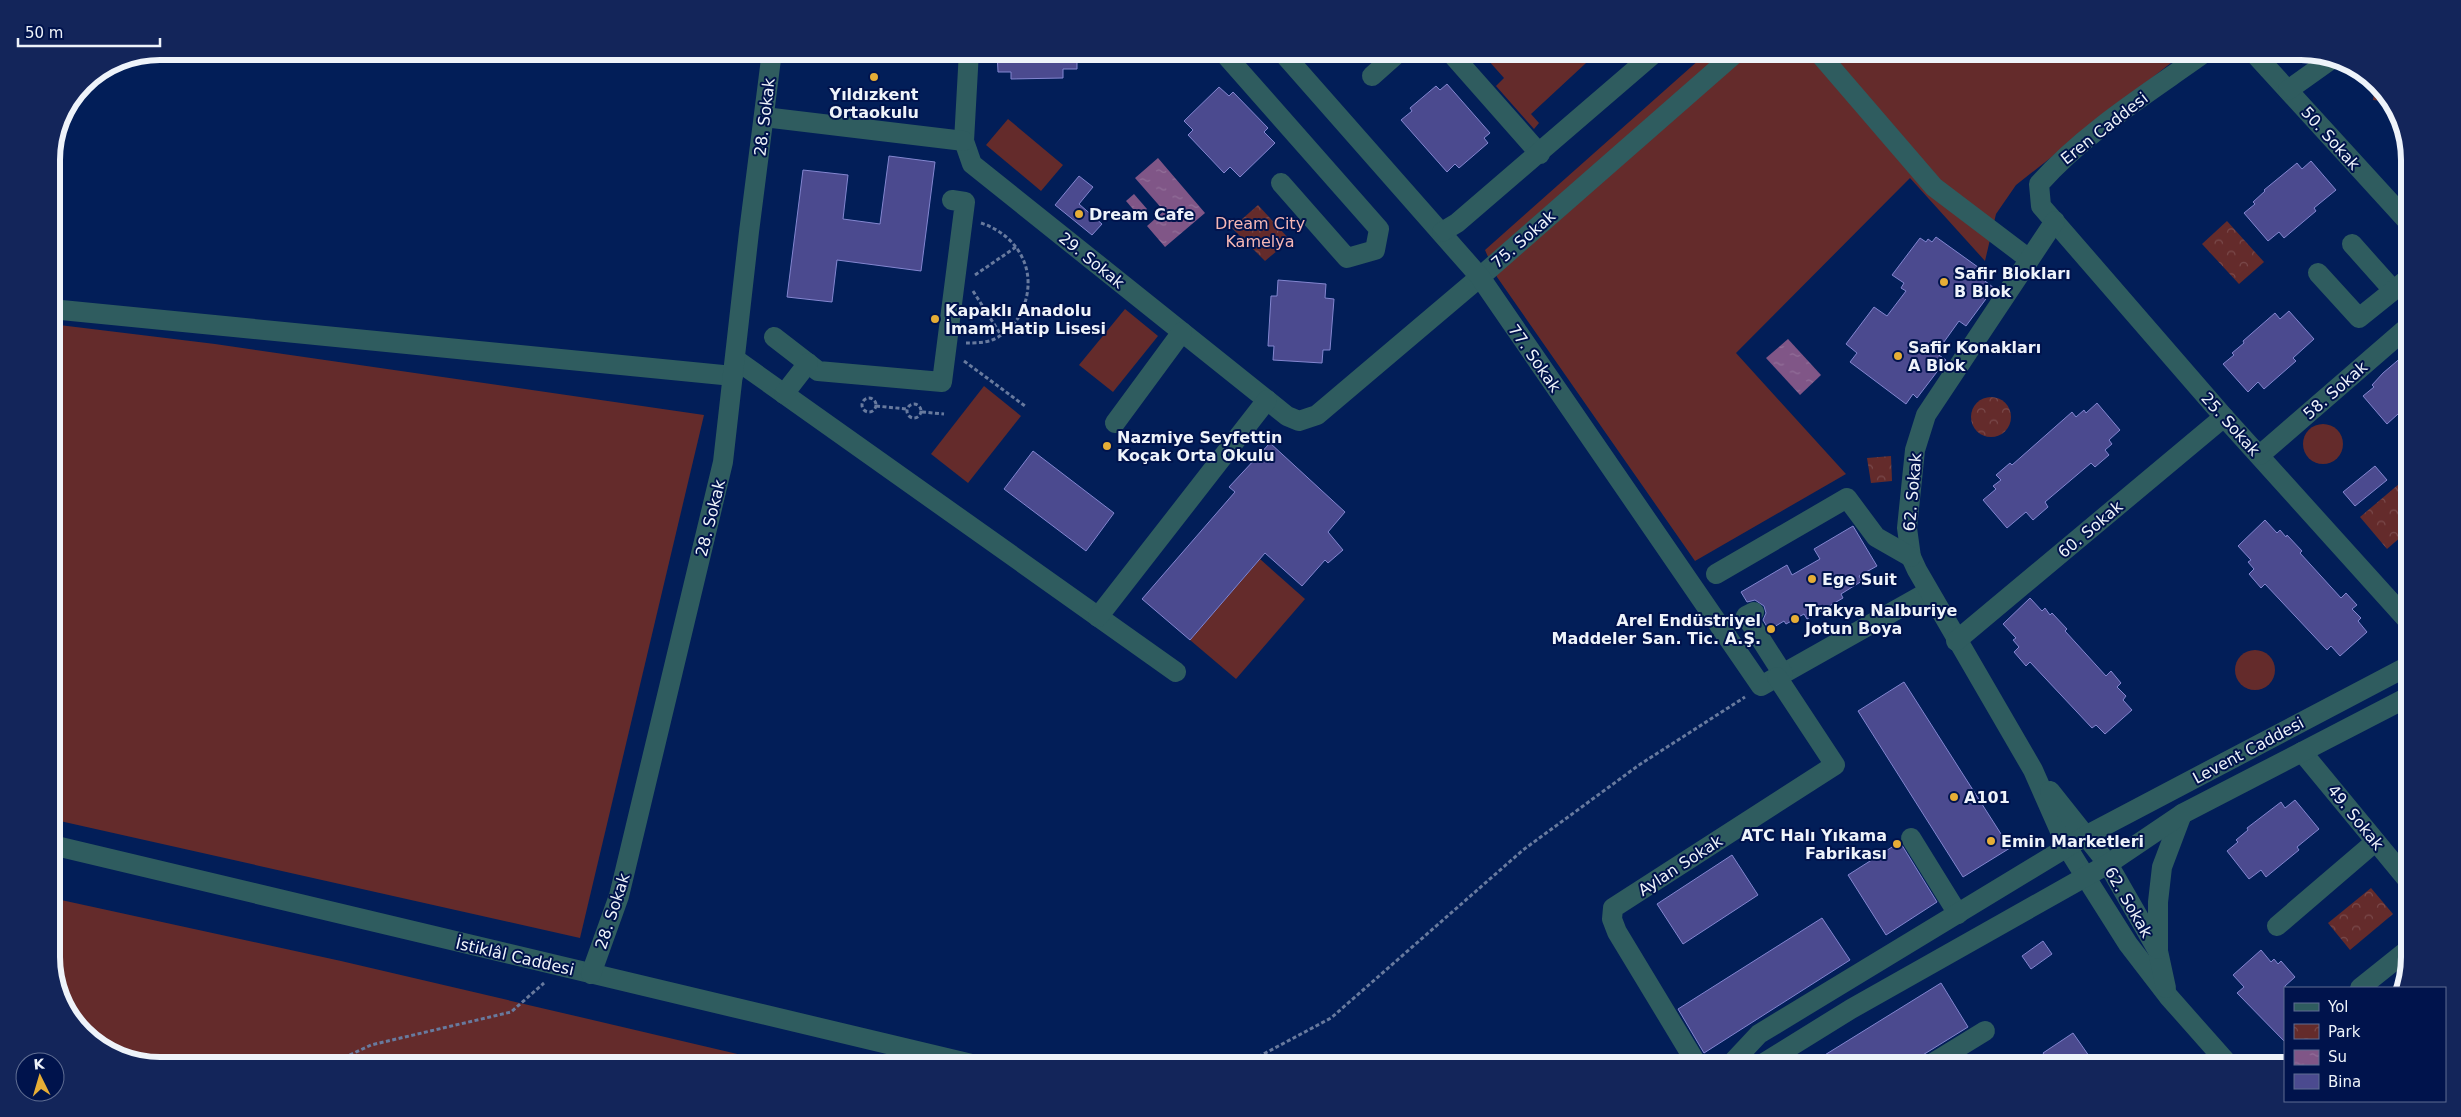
<svg xmlns="http://www.w3.org/2000/svg" width="2461" height="1117" font-family="'DejaVu Sans',sans-serif">
<defs>
<pattern id="park-crowns" width="20" height="18" patternUnits="userSpaceOnUse" patternTransform="scale(1.25)"><rect width="20" height="18" fill="#642b2b"/><path d="M2 6a3 3 0 1 1 6 0M12 15a3 3 0 1 1 6 0" fill="none" stroke="#7a4a4b"/></pattern>
<pattern id="water-ripples" width="26" height="14" patternUnits="userSpaceOnUse" patternTransform="scale(1.25)"><rect width="26" height="14" fill="#805687"/><path d="M2 4q2-2 4 0t4 0M15 11q2-2 4 0t4 0" fill="none" stroke="#926f99"/></pattern>
</defs>
<rect width="100%" height="100%" fill="#021e58"/>
<g fill="#642b2b">
<path d="M 1480,51 L 1599,51 L 1531,114 L 1539,123 L 1534,129 L 1496,86 L 1504,78 Z"/>
<path d="M 1709,51 L 2186,51 L 2016,185 L 1996,214 L 1985,261 L 1910,178 L 1736,353 L 1846,474 L 1695,561 L 1497,277 L 1485,250 Z"/>
<path d="M 1008,119 L 1063,165 L 1041,191 L 986,145 Z"/>
<path d="M 1125,309 L 1158,336 L 1113,392 L 1079,365 Z"/>
<path d="M 51,324 L 215,344 L 704,415 L 580,938 L 51,819 Z"/>
<path d="M 984,386 L 1021,416 L 968,483 L 931,454 Z"/>
<circle cx="2323" cy="444" r="20"/>
<path d="M 1260,559 L 1305,599 L 1236,679 L 1190,640 Z"/>
<circle cx="2255" cy="670" r="20"/>
<path d="M 52,898 L 341,961 L 789,1066 L 160,1066 L 118,1057 L 73,1023 L 52,965 Z"/>
</g>
<g fill="url(#park-crowns)">
<path d="M 2375,86 L 2391,99 L 2392,102 L 2373,100 Z"/>
<path d="M 1258,205 L 1290,240 L 1265,261 L 1232,228 Z"/>
<path d="M 2227,221 L 2264,262 L 2239,284 L 2202,244 Z"/>
<circle cx="1991" cy="417" r="20"/>
<path d="M 1891,456 L 1892,481 L 1871,483 L 1867,458 Z"/>
<path d="M 2399,484 L 2410,497 L 2410,529 L 2387,549 L 2360,517 Z"/>
<path d="M 2371,888 L 2393,914 L 2350,950 L 2328,923 Z"/>
</g>
<g fill="url(#water-ripples)">
<path d="M 1158,158 L 1205,213 L 1165,247 L 1147,226 L 1164,211 L 1135,178 Z"/>
<path d="M 1134,194 L 1147,209 L 1139,216 L 1126,201 Z"/>
<path d="M 1788,339 L 1821,375 L 1800,395 L 1766,358 Z"/>
</g>
<g fill="#4b4a8f" stroke="#8386d0">
<path d="M 997,51 L 1077,51 L 1077,69 L 1063,69 L 1063,78 L 1011,79 L 1011,72 L 998,72 Z"/>
<path d="M 1447,84 L 1490,133 L 1484,138 L 1488,143 L 1459,168 L 1455,164 L 1447,172 L 1401,120 L 1412,111 L 1410,108 L 1436,86 L 1440,90 Z"/>
<path d="M 1219,87 L 1229,96 L 1233,92 L 1268,128 L 1264,132 L 1275,143 L 1240,177 L 1230,167 L 1224,173 L 1188,135 L 1193,130 L 1184,121 Z"/>
<path d="M 889,156 L 935,162 L 921,271 L 837,260 L 832,302 L 787,297 L 803,170 L 848,175 L 843,219 L 880,224 Z"/>
<path d="M 2311,161 L 2336,190 L 2314,208 L 2316,211 L 2284,238 L 2279,232 L 2268,241 L 2244,213 L 2255,204 L 2253,202 L 2265,191 L 2264,190 L 2297,163 L 2302,169 Z"/>
<path d="M 1079,176 L 1093,187 L 1079,204 L 1102,224 L 1092,235 L 1055,205 Z"/>
<path d="M 1936,237 L 1989,275 L 1985,281 L 1994,288 L 1966,326 L 1959,321 L 1936,353 L 1946,360 L 1917,398 L 1913,394 L 1906,404 L 1850,362 L 1857,353 L 1846,344 L 1874,307 L 1887,316 L 1906,291 L 1901,288 L 1904,283 L 1892,275 L 1920,238 L 1926,242 L 1928,239 L 1932,242 Z"/>
<path d="M 1278,280 L 1326,284 L 1325,298 L 1334,299 L 1330,350 L 1323,350 L 1322,363 L 1273,360 L 1274,346 L 1268,346 L 1271,296 L 1277,296 Z"/>
<path d="M 2289,311 L 2314,339 L 2293,358 L 2296,361 L 2264,389 L 2258,382 L 2248,392 L 2223,364 L 2234,355 L 2232,353 L 2244,343 L 2243,341 L 2275,313 L 2280,319 Z"/>
<path d="M 2410,350 L 2410,428 L 2398,414 L 2387,424 L 2363,396 L 2374,387 L 2372,385 L 2383,373 Z"/>
<path d="M 2097,403 L 2120,430 L 2109,440 L 2112,444 L 2105,450 L 2109,455 L 2095,467 L 2091,463 L 2045,502 L 2048,507 L 2033,520 L 2026,512 L 2007,528 L 1983,500 L 1996,489 L 1993,486 L 2001,480 L 1996,475 L 2010,463 L 2012,465 L 2072,412 L 2076,417 L 2084,410 L 2086,413 Z"/>
<path d="M 1270,443 L 1345,512 L 1328,532 L 1343,550 L 1328,563 L 1325,560 L 1302,586 L 1265,553 L 1190,640 L 1142,599 L 1235,492 L 1229,487 Z"/>
<path d="M 1033,451 L 1114,513 L 1086,551 L 1004,489 Z"/>
<path d="M 2375,466 L 2387,480 L 2355,506 L 2343,492 Z"/>
<path d="M 2265,520 L 2277,533 L 2280,530 L 2286,537 L 2287,535 L 2302,551 L 2300,553 L 2341,598 L 2346,593 L 2357,605 L 2352,609 L 2361,618 L 2358,621 L 2367,632 L 2340,656 L 2331,646 L 2327,650 L 2265,584 L 2261,588 L 2249,574 L 2254,569 L 2248,562 L 2251,560 L 2238,546 Z"/>
<path d="M 1853,526 L 1877,566 L 1859,576 L 1862,581 L 1841,594 L 1843,598 L 1807,619 L 1804,614 L 1786,624 L 1784,621 L 1769,630 L 1763,620 L 1766,613 L 1764,606 L 1755,600 L 1747,602 L 1741,592 L 1787,565 L 1792,575 L 1820,559 L 1814,549 Z"/>
<path d="M 2030,598 L 2042,611 L 2045,608 L 2050,615 L 2052,613 L 2067,629 L 2065,631 L 2106,676 L 2111,671 L 2121,683 L 2117,687 L 2126,696 L 2123,700 L 2132,710 L 2105,734 L 2096,725 L 2092,728 L 2030,662 L 2026,666 L 2014,652 L 2019,647 L 2013,640 L 2016,638 L 2003,624 Z"/>
<path d="M 1904,682 L 2010,848 L 1963,877 L 1858,711 Z"/>
<path d="M 2295,800 L 2319,829 L 2297,847 L 2299,850 L 2266,877 L 2261,870 L 2249,879 L 2227,851 L 2238,842 L 2236,840 L 2248,830 L 2247,828 L 2281,802 L 2285,808 Z"/>
<path d="M 1900,842 L 1937,902 L 1886,935 L 1848,875 Z"/>
<path d="M 1732,855 L 1758,895 L 1683,944 L 1657,904 Z"/>
<path d="M 1822,918 L 1850,960 L 1704,1053 L 1678,1009 Z"/>
<path d="M 2043,941 L 2052,954 L 2031,969 L 2022,956 Z"/>
<path d="M 2261,950 L 2271,962 L 2274,959 L 2278,964 L 2281,961 L 2295,977 L 2285,986 L 2285,1042 L 2237,993 L 2244,987 L 2233,975 Z"/>
<path d="M 1941,983 L 1968,1027 L 1905,1066 L 1807,1066 Z"/>
<path d="M 2073,1033 L 2080,1043 L 2096,1066 L 2052,1066 L 2043,1053 Z"/>
</g>
<g fill="none" stroke-linecap="round" stroke-linejoin="round">
<g stroke="#687a9e" stroke-width="3" stroke-dasharray="4 2.5" stroke-linecap="butt">
<path d="M 975,275 L 1016,247"/>
<path d="M 973,291 L 1001,335"/>
<path d="M 966,343 C 973,343 981,343 989,341 C 1000,338 1012,328 1018,318 C 1041,279 1023,237 981,223"/>
<path d="M 964,361 L 1025,406"/>
<circle cx="869" cy="405" r="7"/>
<circle cx="914" cy="411" r="7"/>
<path d="M 876,406 L 907,409"/>
<path d="M 922,412 L 944,414"/>
<path d="M 326,1066 L 371,1045 L 511,1012 L 544,983"/>
<path d="M 1241,1066 L 1331,1018 L 1523,850 L 1639,765 L 1745,697"/>
</g>
<g stroke="#2f5c5f" stroke-width="20">
<path d="M 969,51 L 964,141 L 972,164 L 1287,416 L 1299,421 L 1317,415 L 1480,277 L 1738,51"/>
<path d="M 1222,51 L 1379,229 L 1375,250 L 1347,258 L 1281,183"/>
<path d="M 1281,51 L 1480,277 L 1761,686 L 1928,592"/>
<path d="M 1449,51 L 1540,154"/>
<path d="M 1817,51 L 1934,187 L 2029,259"/>
<path d="M 2207,51 C 2150,92 2086,131 2039,184 L 2041,206 L 2224,417 L 2410,623"/>
<path d="M 2252,51 L 2410,224"/>
<path d="M 1372,76 L 1400,51"/>
<path d="M 2288,90 L 2333,58"/>
<path d="M 764,117 L 964,141"/>
<path d="M 2055,221 L 1926,415 L 1915,450 L 1907,528 L 1911,557 L 1917,570 L 2033,770 L 2067,847 L 2085,876 L 2128,944 L 2168,996 L 2230,1066"/>
<path d="M 1442,232 L 1457,223 L 1657,51"/>
<path d="M 2352,244 L 2393,290"/>
<path d="M 2318,273 L 2359,318 L 2410,277"/>
<path d="M 51,309 L 733,376"/>
<path d="M 774,337 L 818,371 L 942,382 L 965,202 L 952,200"/>
<path d="M 735,359 L 1176,672"/>
<path d="M 784,394 L 808,363"/>
<path d="M 1115,423 L 1182,332"/>
<path d="M 2260,455 L 2410,325"/>
<path d="M 1716,574 L 1847,498 L 1876,537 L 1911,557"/>
<path d="M 1754,612 L 1746,616 L 1783,674"/>
<path d="M 1098,617 L 1267,400"/>
<path d="M 1956,641 L 2224,417"/>
<path d="M 2302,752 L 2410,883"/>
<path d="M 2050,791 L 2108,864 L 2158,951 L 2166,988"/>
<path d="M 1911,838 L 1958,914"/>
<path d="M 52,845 L 980,1066"/>
<path d="M 2277,926 L 2375,842"/>
<path d="M 2158,949 L 2158,902 L 2162,867 L 2182,814"/>
<path d="M 591,974 L 619,896 L 723,462 L 749,232 L 772,51"/>
<path d="M 2360,988 L 2410,948"/>
<path d="M 1698,1066 L 1617,932 L 1612,919 L 1613,908 L 1835,765 L 1777,677"/>
<path d="M 1729,1066 L 1759,1034 L 2087,835 L 2410,665"/>
<path d="M 1759,1066 L 1851,1009 L 2108,864 L 2182,814 L 2410,696"/>
<path d="M 1928,1066 L 1985,1031"/>
</g>
</g>
<g fill="#e6ad36" stroke="#00134c" stroke-width="2">
<circle cx="874" cy="77" r="5"/>
<circle cx="1079" cy="214" r="5"/>
<circle cx="1944" cy="282" r="5"/>
<circle cx="935" cy="319" r="5"/>
<circle cx="1898" cy="356" r="5"/>
<circle cx="1107" cy="446" r="5"/>
<circle cx="1812" cy="579" r="5"/>
<circle cx="1795" cy="619" r="5"/>
<circle cx="1771" cy="629" r="5"/>
<circle cx="1954" cy="797" r="5"/>
<circle cx="1991" cy="841" r="5"/>
<circle cx="1897" cy="844" r="5"/>
</g>
<g text-anchor="middle" stroke-width="4" stroke-linejoin="round" paint-order="stroke">
<g font-size="16" font-weight="bold" fill="#eef3fa" stroke="#00134c" text-anchor="start">
<text x="874" y="100" text-anchor="middle">Yıldızkent<tspan x="874" dy="18">Ortaokulu</tspan></text>
<text x="1089" y="220">Dream Cafe</text>
<text x="1954" y="279">Safir Blokları<tspan x="1954" dy="18">B Blok</tspan></text>
<text x="945" y="316">Kapaklı Anadolu<tspan x="945" dy="18">İmam Hatip Lisesi</tspan></text>
<text x="1908" y="353">Safir Konakları<tspan x="1908" dy="18">A Blok</tspan></text>
<text x="1117" y="443">Nazmiye Seyfettin<tspan x="1117" dy="18">Koçak Orta Okulu</tspan></text>
<text x="1822" y="585">Ege Suit</text>
<text x="1805" y="616">Trakya Nalburiye<tspan x="1805" dy="18">Jotun Boya</tspan></text>
<text x="1761" y="626" text-anchor="end">Arel Endüstriyel<tspan x="1761" dy="18">Maddeler San. Tic. A.Ş.</tspan></text>
<text x="1964" y="803">A101</text>
<text x="1887" y="841" text-anchor="end">ATC Halı Yıkama<tspan x="1887" dy="18">Fabrikası</tspan></text>
<text x="2001" y="847">Emin Marketleri</text>
</g>
<g font-size="16" fill="#eef3fa" stroke="#00134c">
<text transform="translate(764 117) rotate(-83)" y="6">28. Sokak</text>
<text transform="translate(2104 128) rotate(-38)" y="6">Eren Caddesi</text>
<text transform="translate(2331 138) rotate(48)" y="6">50. Sokak</text>
<text transform="translate(1523 239) rotate(-41)" y="6">75. Sokak</text>
<text transform="translate(1092 260) rotate(39)" y="6">29. Sokak</text>
<text transform="translate(1535 358) rotate(55)" y="6">77. Sokak</text>
<text transform="translate(2335 390) rotate(-41)" y="6">58. Sokak</text>
<text transform="translate(2231 424) rotate(48)" y="6">25. Sokak</text>
<text transform="translate(1912 492) rotate(-85)" y="6">62. Sokak</text>
<text transform="translate(710 518) rotate(-76)" y="6">28. Sokak</text>
<text transform="translate(2090 529) rotate(-40)" y="6">60. Sokak</text>
<text transform="translate(2248 750) rotate(-28)" y="6">Levent Caddesi</text>
<text transform="translate(2356 817) rotate(51)" y="6">49. Sokak</text>
<text transform="translate(1680 865) rotate(-33)" y="6">Aylan Sokak</text>
<text transform="translate(2129 902) rotate(60)" y="6">62. Sokak</text>
<text transform="translate(612 911) rotate(-72)" y="6">28. Sokak</text>
<text transform="translate(515 956) rotate(13)" y="6">İstiklâl Caddesi</text>
</g>
<g font-size="16" fill="#f5b7b4" stroke="#00134c">
<text x="1260" y="229">Dream City<tspan x="1260" dy="18">Kamelya</tspan></text>
</g>
</g>
<path d="M0 0H2461V1117H0ZM160 60H2301A100 100 0 0 1 2401 160V957A100 100 0 0 1 2301 1057H160A100 100 0 0 1 60 957V160A100 100 0 0 1 160 60Z" fill="#13255a" fill-rule="evenodd"/>
<path fill="none" stroke="#eef3fa" stroke-width="6" d="M160 60H2301A100 100 0 0 1 2401 160V957A100 100 0 0 1 2301 1057H160A100 100 0 0 1 60 957V160A100 100 0 0 1 160 60Z"/>
<rect x="2284" y="987" width="162" height="115" fill="#00134c" stroke="#5f6d92"/>
<rect x="2294" y="1003" width="25" height="8" fill="#2f5c5f" stroke="#5f6d92"/>
<text x="2328" y="1012" font-size="15" fill="#eef3fa">Yol</text>
<rect x="2294" y="1024" width="25" height="15" fill="url(#park-crowns)" stroke="#5f6d92"/>
<text x="2328" y="1037" font-size="15" fill="#eef3fa">Park</text>
<rect x="2294" y="1050" width="25" height="15" fill="url(#water-ripples)" stroke="#5f6d92"/>
<text x="2328" y="1062" font-size="15" fill="#eef3fa">Su</text>
<rect x="2294" y="1074" width="25" height="15" fill="#4b4a8f" stroke="#5f6d92"/>
<text x="2328" y="1087" font-size="15" fill="#eef3fa">Bina</text>
<g transform="translate(40 1077) rotate(355)"><circle r="24" fill="#00134c" stroke="#5f6d92"/>
<path d="M0-4L9 19L0 12L-9 19Z" fill="#e6ad36"/>
<text y="-8" font-size="14" font-weight="bold" text-anchor="middle" fill="#eef3fa">K</text>
</g>
<path d="M18 38v8h142v-8" fill="none" stroke="#eef3fa" stroke-width="2.5"/>
<text x="25" y="38" font-size="15" fill="#eef3fa" stroke="#00134c" stroke-width="4" paint-order="stroke">50 m</text>
</svg>
